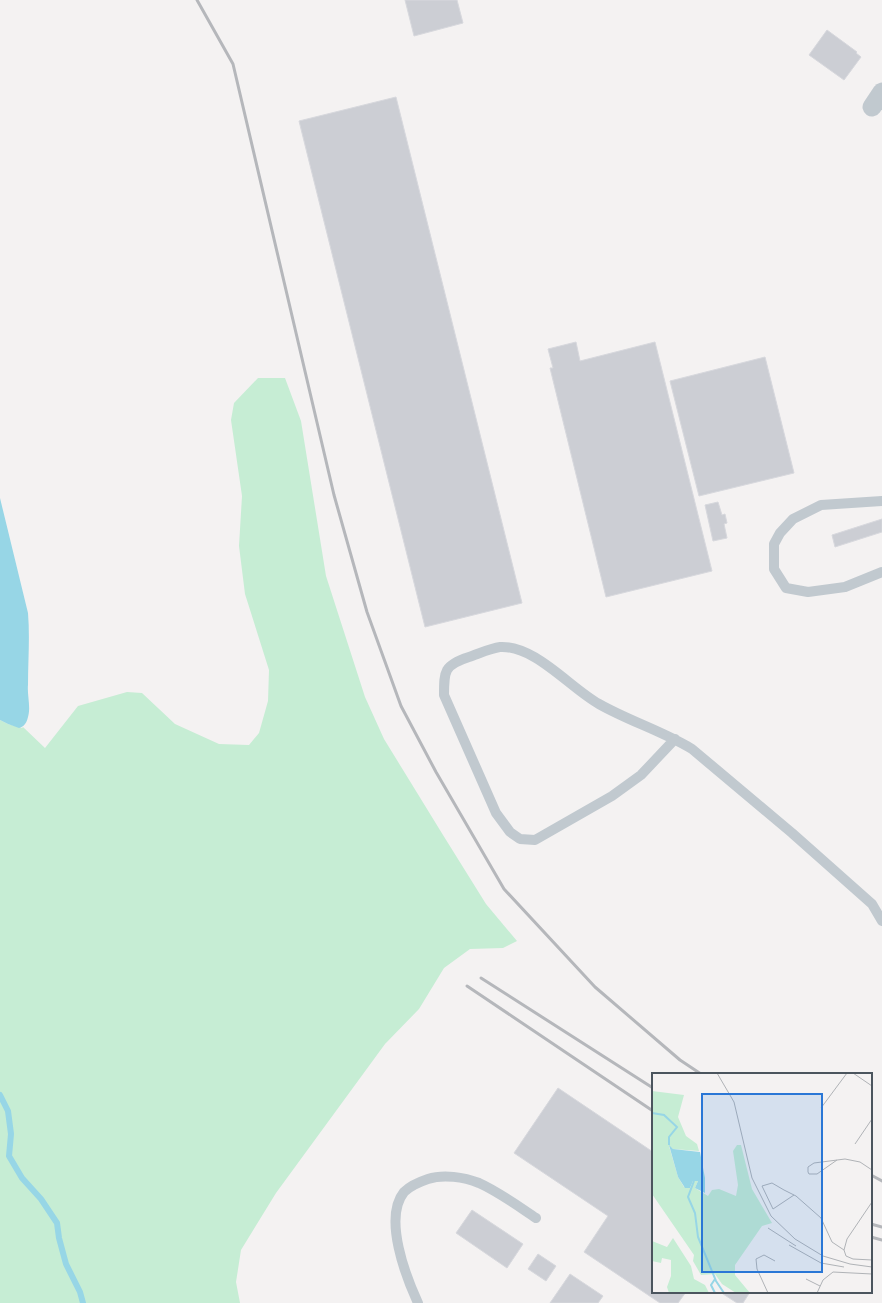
<svg xmlns="http://www.w3.org/2000/svg" width="882" height="1303" font-family="'Titillium Web',sans-serif">
<rect width="100%" height="100%" fill="#f4f2f2"/>
<path fill="#c6edd4" d="M 258,378 L 285,378 L 301,421 L 326,576 L 365,697 L 384,739 L 443,835 L 486,904 L 517,941 L 503,948 L 470,949 L 444,968 L 419,1009 L 385,1044 L 276,1193 L 241,1250 L 236,1282 L 240,1303 L 0,1303 L 0,720 L 8,724 L 22,728 L 23,727 L 45,748 L 78,706 L 127,692 L 142,693 L 175,724 L 219,744 L 249,745 L 259,733 L 268,701 L 269,670 L 245,594 L 239,546 L 242,496 L 231,420 L 234,403 Z"/>
<path fill="#97d6e6" d="M 0,498 L 28,613 C 30,637 28,661 28,685 C 27,695 31,707 28,717 C 27,722 24,727 19,728 L 8,724 L 0,720 Z"/>
<g fill="none" stroke-linecap="round" stroke-linejoin="round">
<path stroke="#97d6e6" stroke-width="6" d="M 0,1095 L 8,1111 L 11,1134 L 9,1156 L 22,1178 L 41,1199 L 57,1223 L 59,1238 L 66,1264 L 80,1292 L 83,1303"/>
</g>
<g fill="#ccced4" stroke="#d7d8dd">
<path d="M 405,0 L 457,0 L 463,23 L 414,36 Z"/>
<path d="M 827,30 L 857,52 L 856,53 L 861,57 L 844,80 L 809,55 Z"/>
<path d="M 396,97 L 522,603 L 425,627 L 299,121 Z"/>
<path d="M 576,342 L 580,361 L 655,342 L 712,571 L 606,597 L 550,368 L 553,368 L 548,349 Z"/>
<path d="M 765,357 L 794,473 L 699,496 L 670,381 Z"/>
<path d="M 718,502 L 722,515 L 725,514 L 727,523 L 724,524 L 727,538 L 713,541 L 705,505 Z"/>
<path d="M 882,519 L 882,532 L 835,547 L 832,535 Z"/>
<path d="M 558,1088 L 653,1152 L 653,1292 L 686,1292 L 678,1303 L 660,1303 L 584,1252 L 608,1216 L 514,1153 Z"/>
<path d="M 472,1210 L 523,1244 L 507,1268 L 456,1233 Z"/>
<path d="M 538,1254 L 556,1266 L 546,1281 L 528,1269 Z"/>
<path d="M 570,1274 L 603,1296 L 598,1303 L 550,1303 Z"/>
<path d="M 720,1292 L 750,1292 L 743,1303 L 737,1303 Z"/>
</g>
<g fill="none" stroke-linecap="round" stroke-linejoin="round">
<g stroke="#c1c9cf" stroke-width="10">
<path d="M 882,501 L 821,505 L 793,519 L 780,533 L 774,544 L 774,569 L 786,588 L 808,592 L 845,587 L 882,572"/>
<path d="M 675,739 L 641,775 L 612,796 L 535,840 L 520,839 L 510,832 L 496,813 L 444,695 C 444,671 444,665 469,657 C 478,654 491,648 500,647 C 535,645 570,688 599,704 C 629,721 662,731 692,749 L 792,833 L 872,904 L 882,921"/>
<path d="M 418,1303 C 406,1277 383,1218 404,1192 C 411,1185 419,1182 428,1179 C 443,1174 464,1177 479,1183 C 499,1192 518,1206 536,1218"/>
</g>
<path stroke="#c1c9cf" stroke-width="19" d="M 872,107 L 882,92"/>
<g stroke="#b5b7bb" stroke-width="3">
<path d="M 197,0 L 233,64 L 334,495 L 367,612 L 401,706 L 436,772 L 504,889 L 595,987 L 680,1060 L 701,1074"/>
<path d="M 481,978 L 653,1088"/>
<path d="M 467,986 L 653,1111"/>
<path d="M 871,1175 L 882,1181"/>
<path d="M 871,1224 L 882,1227"/>
<path d="M 871,1237 L 882,1240"/>
</g>
</g>
<g transform="translate(652 1073)">
<rect width="220" height="220" fill="#f4f2f2"/>
<path d="M 0,18 L 32,22 L 26,44 L 34,63 L 45,71 L 47,78 L 21,76 L 17,73 L 26,104 L 32,114 L 38,115 L 41,108 L 46,108 L 43,115 L 56,123 L 60,117 L 67,116 L 84,123 L 86,112 L 81,78 L 85,72 L 89,72 L 100,116 L 120,150 L 110,153 L 83,192 L 83,202 L 98,220 L 84,220 L 70,211 L 63,201 L 49,202 L 41,188 L 42,182 L 0,121 ZM 21,165 L 39,193 L 42,206 L 53,212 L 57,220 L 17,220 L 15,214 L 19,203 L 19,187 L 10,185 L 9,190 L 0,188 L 0,168 L 15,174 Z" fill="#c6edd4"/>
<path d="M 17,72 L 21,76 L 48,79 L 53,105 L 53,120 L 43,115 L 46,108 L 41,108 L 38,115 L 33,115 L 26,104 Z" fill="#97d6e6"/>
<path fill="none" stroke="#97d6e6" stroke-width="2" d="M 0,40 L 12,42 L 25,54 L 17,64 L 17,72M 42,108 L 36,124 L 43,140 L 46,164 L 64,208 L 72,220M 63,206 L 59,212 L 63,220"/>
<path fill="none" stroke="#b0b3b7" stroke-width="1" d="M 65,0 L 82,29 L 100,105 L 119,143 L 143,166 L 171,183 L 198,191 L 220,194M 201,0 L 220,13M 169,35 L 195,0M 203,71 L 220,46M 185,87 L 165,101 L 157,101 L 156,99 L 156,94 L 162,90 L 193,86 L 208,89 L 220,97M 142,122 L 121,136 L 110,113 L 120,110 L 132,117 L 144,123 L 169,145 L 180,169 L 192,177M 220,129 L 195,166 L 192,177 L 194,183 L 201,186 L 220,187M 116,155 L 144,173M 137,172 L 169,190 L 192,194M 154,206 L 168,213M 116,220 L 105,196 L 104,186 L 112,182 L 123,188M 165,220 L 171,207 L 181,199 L 220,201"/>
<path fill="#2a77d6" fill-opacity="0.15" stroke="#2a77d6" stroke-width="2" d="M 50,21 L 170,21 L 170,199 L 50,199 Z"/>
<rect width="220" height="220" fill="none" stroke="#4b555e" stroke-width="2"/>
</g>
</svg>
